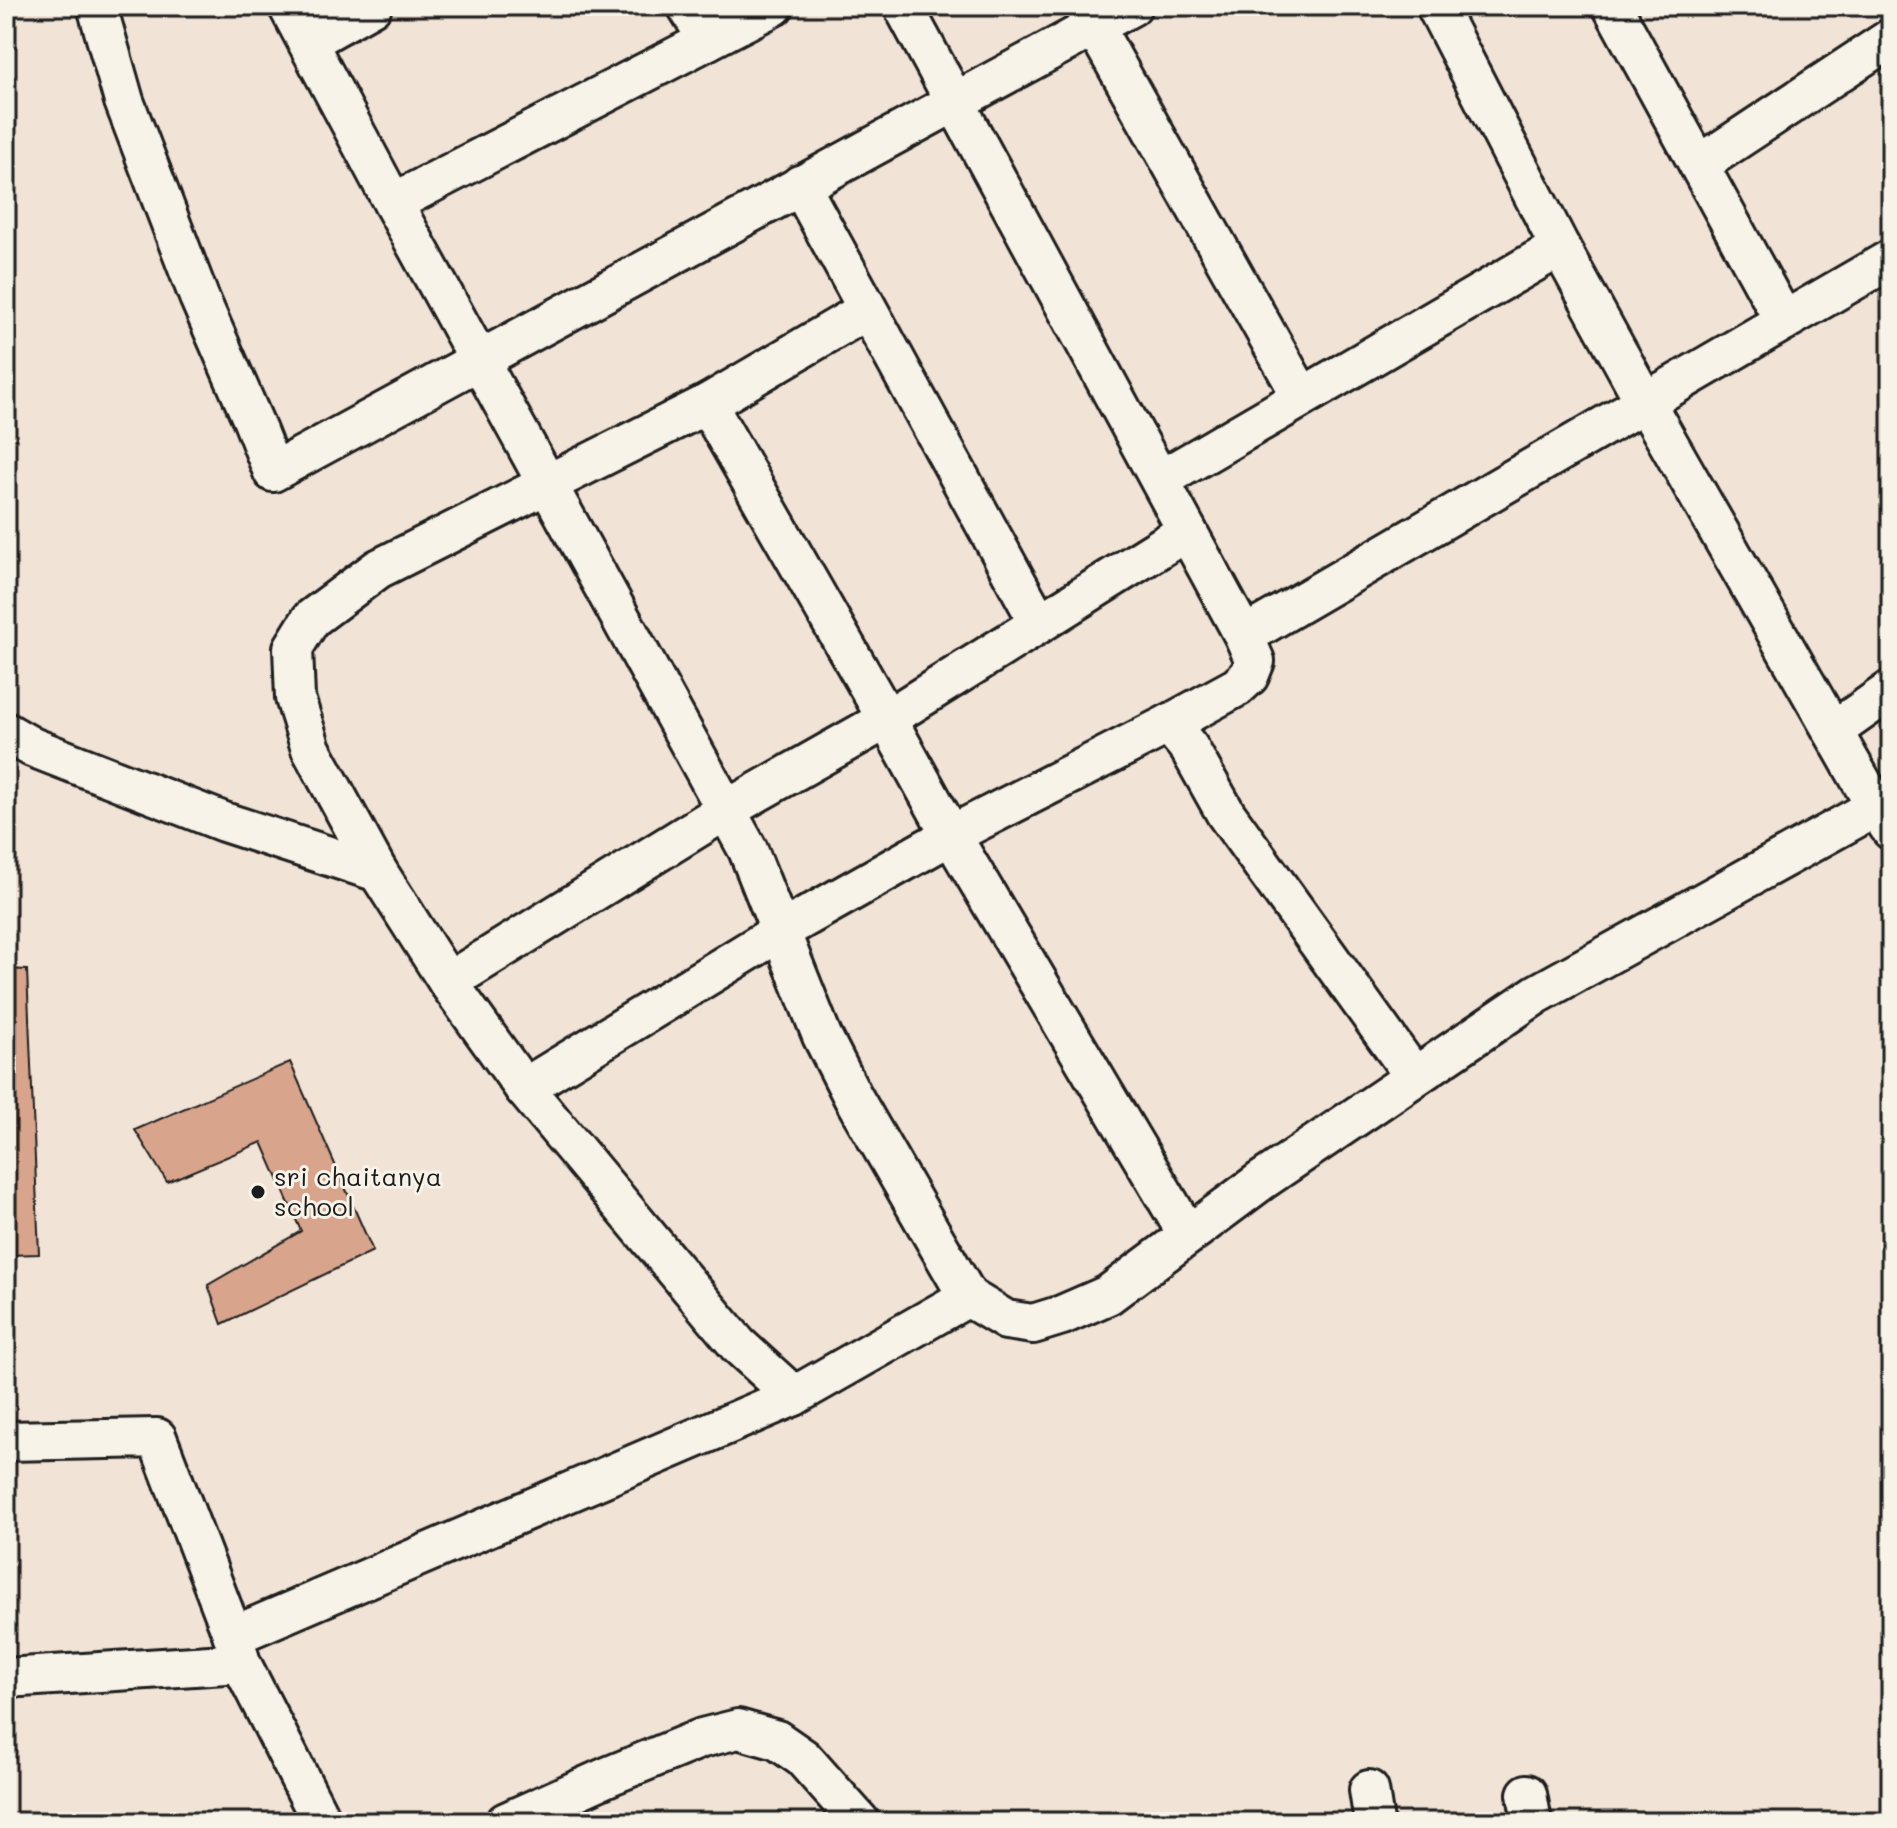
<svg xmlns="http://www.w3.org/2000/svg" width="1897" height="1828" font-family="Mali,sans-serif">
<rect width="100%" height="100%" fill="#f1e3d6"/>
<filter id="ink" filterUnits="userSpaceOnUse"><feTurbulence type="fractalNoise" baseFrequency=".0125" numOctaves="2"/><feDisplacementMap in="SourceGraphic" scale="16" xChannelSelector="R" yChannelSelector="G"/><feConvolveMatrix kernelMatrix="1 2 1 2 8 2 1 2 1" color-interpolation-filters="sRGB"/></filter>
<g filter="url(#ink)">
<g fill="#d8a58c" stroke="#1c1c1c" stroke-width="2">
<path d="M 6,969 L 27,970 L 39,1254 L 6,1255 Z"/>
<path d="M 290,1062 L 373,1251 L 222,1324 L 208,1285 L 301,1231 L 262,1142 L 167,1182 L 135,1130 Z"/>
</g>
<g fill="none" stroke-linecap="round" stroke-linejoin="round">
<defs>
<g id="street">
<path d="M 97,6 L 124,101 L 199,297 L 253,421 L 273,472 L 1132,6"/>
<path d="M 288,6 L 393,203 L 748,850 L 822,1036 L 853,1097 L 968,1297"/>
<path d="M 687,6 L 708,40"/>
<path d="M 903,6 L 1244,636 L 1784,321 L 1612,6"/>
<path d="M 1083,6 L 1302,397"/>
<path d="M 1436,6 L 1560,247 L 1645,402 L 1876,807 L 1891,830"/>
<path d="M 308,42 L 372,6"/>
<path d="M 1699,165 L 1891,38"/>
<path d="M 800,185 L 1039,623"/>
<path d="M 393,203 L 774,6"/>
<path d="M 1784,321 L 1891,259"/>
<path d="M 707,404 L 887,719 L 951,835 L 1188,1235"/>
<path d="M 1160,480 L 1560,247"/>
<path d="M 1169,724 L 1189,748 L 1226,814 L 1414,1076"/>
<path d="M 1833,731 L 1891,690"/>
<path d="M 6,732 L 32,747 L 224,822 L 378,872"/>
<path d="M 448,982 L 726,810 L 887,719 L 1187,531"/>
<path d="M 524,1088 L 781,931 L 951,835 L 1169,724 L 1237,687 L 1249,676 L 1255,661 L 1244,636"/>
<path d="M 794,1396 L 738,1345 L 524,1088 L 448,982 L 378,872 L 311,749 L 295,698 L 293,648 L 311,619 L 378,569 L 707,404 L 867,310"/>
<path d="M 6,1441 L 157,1438 L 233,1636 L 241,1663 L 322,1822"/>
<path d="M 233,1636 L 794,1396 L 968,1297 L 1006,1320 L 1033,1324 L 1062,1315 L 1108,1295 L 1261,1181 L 1537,994 L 1876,807"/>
<path d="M 6,1678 L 241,1663"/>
<path d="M 1369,1790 L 1374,1822"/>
<path d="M 1527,1794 L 1532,1822"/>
<path d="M 506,1822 L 609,1776 L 702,1738 L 738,1729 L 777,1740 L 803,1758 L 860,1822"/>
</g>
</defs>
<use href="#street" stroke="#1c1c1c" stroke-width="44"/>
<use href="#street" stroke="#f7f3e8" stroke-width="38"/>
</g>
</g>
<circle fill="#1c1c1c" stroke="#f7f3e8" stroke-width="3" cx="258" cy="1192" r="8"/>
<g text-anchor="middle" stroke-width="6" stroke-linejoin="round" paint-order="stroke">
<g font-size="26" fill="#1c1c1c" stroke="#f7f3e8" text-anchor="start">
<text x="274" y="1186">sri chaitanya<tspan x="274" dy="30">school</tspan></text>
</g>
</g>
<rect width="1897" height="1828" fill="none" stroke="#f7f3e8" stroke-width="32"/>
<rect x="16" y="16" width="1865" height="1796" fill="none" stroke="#1c1c1c" stroke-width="3" filter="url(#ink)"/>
</svg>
